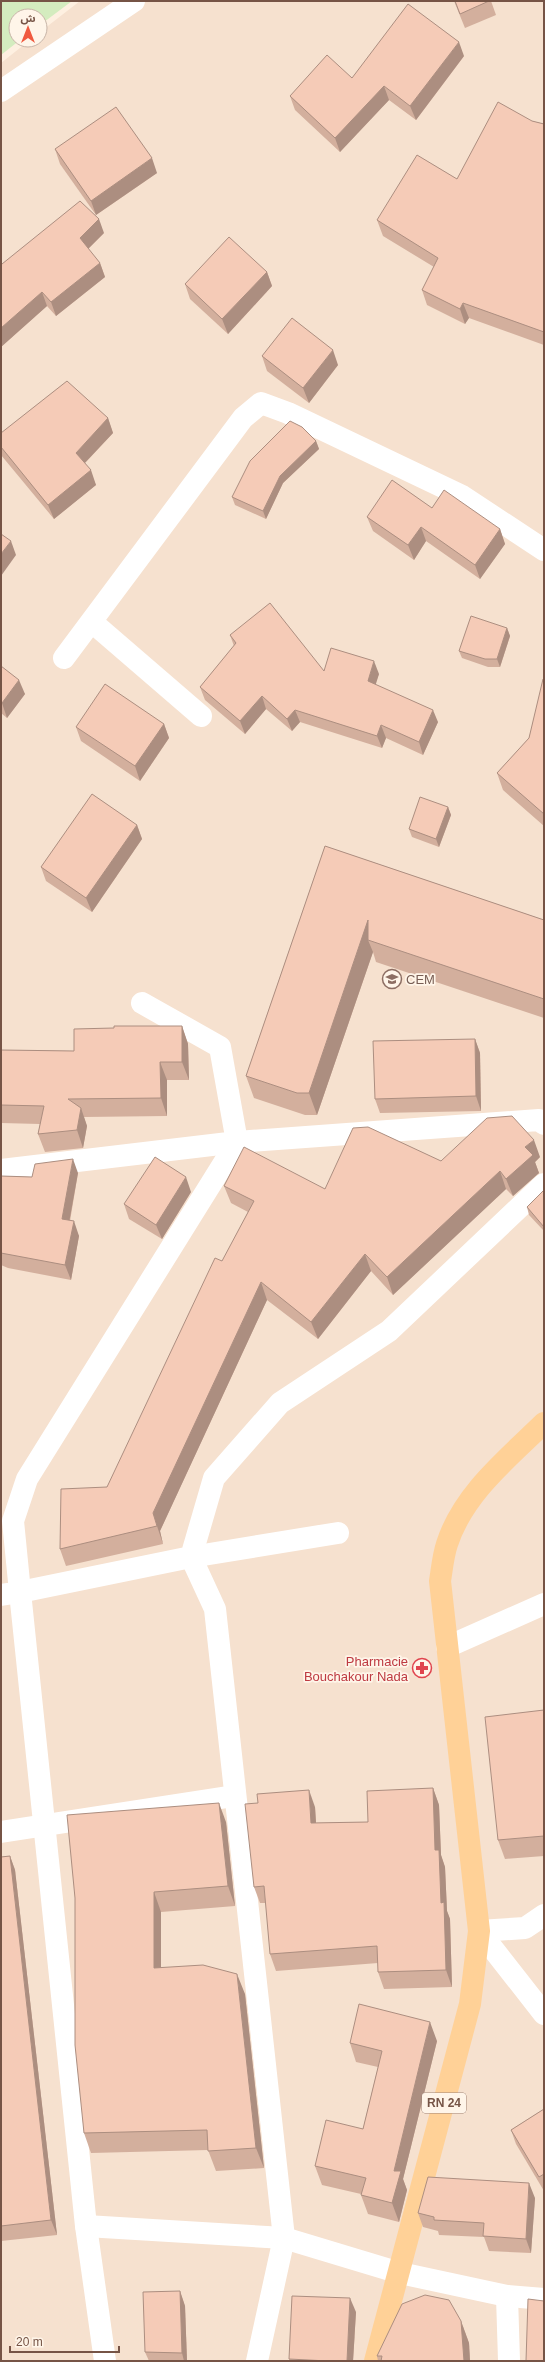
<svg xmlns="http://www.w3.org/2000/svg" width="545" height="2362" font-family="Arial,'Noto Sans Arabic',sans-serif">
<rect width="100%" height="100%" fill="#fef0e1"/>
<path fill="#f6e1cf" d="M 80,1 L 544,1 L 544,2361 L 1,2361 L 1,63 L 30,40 L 40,40 L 40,32 Z"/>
<path fill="#d4ecbf" d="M 1,1 L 72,1 L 40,25 L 40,16 L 16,16 L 16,40 L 20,40 L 1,55 Z"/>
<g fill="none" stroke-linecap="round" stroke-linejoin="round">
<g stroke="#fff" stroke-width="22">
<path d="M 1,91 L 134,1"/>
<path d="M 92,622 L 201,716"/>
<path d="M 64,658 L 243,418 L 261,403 L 288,413 L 462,496 L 544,550"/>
<path d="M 1,1170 L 237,1142 L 220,1047 L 142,1003"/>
<path d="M 1,1595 L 20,1592 L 13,1521 L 27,1479 L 237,1142 L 539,1120 L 544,1124"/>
<path d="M 1,1832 L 234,1796"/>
<path d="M 479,1931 L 525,1928 L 544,1915"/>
<path d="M 86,2226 L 284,2238 L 400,2273 L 507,2296 L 544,2299"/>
<path d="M 507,2296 L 509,2361"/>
<path d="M 257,2361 L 284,2238 L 215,1609 L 191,1557 L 338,1533"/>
</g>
<path stroke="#fff" stroke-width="22" d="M 447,1647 L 544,1604"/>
<g stroke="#fff" stroke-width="22">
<path d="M 479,1931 L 544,2014"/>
<path d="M 105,2361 L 86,2226 L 20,1592 L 191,1557 L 214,1478 L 280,1403 L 389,1331 L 544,1184"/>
</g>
<path stroke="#ffd197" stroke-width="22" d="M 375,2361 L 470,2004 L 479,1931 L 440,1581 C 442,1569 443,1556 447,1544 C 463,1494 507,1459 544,1423"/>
</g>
<g fill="#d3af9d">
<path d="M 454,1 L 491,1 L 496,15 L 465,28 Z"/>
<path d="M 464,56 L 416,120 L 389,100 L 340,152 L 295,110 L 290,96 L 352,78 Z"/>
<path d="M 532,121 L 544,124 L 544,345 L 469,318 L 465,324 L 427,305 L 422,290 L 434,267 L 383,236 L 377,220 L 457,179 Z"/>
<path d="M 55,149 L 157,173 L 96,215 L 60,164 Z"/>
<path d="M 104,233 L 88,249 L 100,263 L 105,277 L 56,316 L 47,306 L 1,347 L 1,263 L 2,264 Z"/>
<path d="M 267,272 L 272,286 L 228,334 L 190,299 L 185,284 Z"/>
<path d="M 262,356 L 338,365 L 309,403 L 267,371 Z"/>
<path d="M 108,418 L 113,433 L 85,463 L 96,485 L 54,519 L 1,455 L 1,433 Z"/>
<path d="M 316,441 L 319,449 L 283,483 L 266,519 L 235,505 L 232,497 Z"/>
<path d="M 432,508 L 500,529 L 505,544 L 480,579 L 426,541 L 414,560 L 373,531 L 367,517 Z"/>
<path d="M 507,628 L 510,636 L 500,667 L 488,667 L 462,658 L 459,651 Z"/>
<path d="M 230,635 L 324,671 L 379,674 L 375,684 L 438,722 L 423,755 L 386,738 L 382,748 L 300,722 L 292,731 L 266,709 L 245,734 L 205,700 L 200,687 L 234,646 Z"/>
<path d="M 1,666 L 25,694 L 7,718 L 1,713 Z"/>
<path d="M 544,679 L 544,826 L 503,790 L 497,773 L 529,738 Z"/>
<path d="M 164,724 L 169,738 L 140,781 L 81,741 L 76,727 Z"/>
<path d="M 448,807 L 451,815 L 439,847 L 412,837 L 409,829 Z"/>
<path d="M 137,825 L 142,839 L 92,912 L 46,881 L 41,867 Z"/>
<path d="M 325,846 L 544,920 L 544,1018 L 376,962 L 373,952 L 317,1115 L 305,1115 L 254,1098 L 246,1076 Z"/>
<path d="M 182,1026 L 188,1044 L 189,1080 L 167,1080 L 167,1116 L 84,1117 L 87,1126 L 83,1148 L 45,1152 L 38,1134 L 40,1124 L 1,1123 L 1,1050 L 74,1051 L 114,1028 Z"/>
<path d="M 475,1039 L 480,1053 L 481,1111 L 380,1113 L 375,1099 Z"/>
<path d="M 540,1157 L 535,1162 L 539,1173 L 513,1196 L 506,1189 L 393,1295 L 371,1271 L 318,1339 L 267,1300 L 160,1531 L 163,1544 L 66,1566 L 60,1549 L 107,1487 L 248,1212 L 231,1203 L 224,1186 L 325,1189 L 441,1161 Z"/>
<path d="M 78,1173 L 70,1221 L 79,1236 L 71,1280 L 8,1268 L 1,1265 L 1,1176 L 32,1177 Z"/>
<path d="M 544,1190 L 544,1231 L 529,1215 L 527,1207 Z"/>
<path d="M 191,1192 L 162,1239 L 129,1219 L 124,1204 Z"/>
<path d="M 544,1710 L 544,1856 L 505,1859 L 498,1840 Z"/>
<path d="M 433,1788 L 439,1805 L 441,1855 L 445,1867 L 447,1911 L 450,1919 L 452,1987 L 384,1989 L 378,1972 L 378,1963 L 276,1971 L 270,1954 L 266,1903 L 260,1903 L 254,1887 L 315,1807 L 316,1823 L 368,1822 Z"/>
<path d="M 226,1822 L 235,1906 L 161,1912 L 161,1968 L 245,1994 L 264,2168 L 216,2171 L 208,2150 L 91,2153 L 84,2133 L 75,1898 Z"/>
<path d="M 10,1856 L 15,1870 L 57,2235 L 1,2241 L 1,1857 Z"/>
<path d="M 437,2041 L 403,2179 L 407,2190 L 399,2222 L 368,2214 L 361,2195 L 361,2194 L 322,2185 L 315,2166 L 363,2129 L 378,2067 L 356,2062 L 350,2043 Z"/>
<path d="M 544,2109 L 544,2191 L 516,2144 L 511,2130 Z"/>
<path d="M 535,2198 L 531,2253 L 489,2251 L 484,2237 L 439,2235 L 438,2231 L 423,2227 L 418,2213 Z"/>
<path d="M 180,2291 L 185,2306 L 187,2361 L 149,2361 L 145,2352 Z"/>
<path d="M 356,2312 L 353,2361 L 289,2361 L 289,2359 Z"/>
<path d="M 461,2321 L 469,2343 L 470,2361 L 378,2361 L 377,2356 Z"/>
</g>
<g fill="#ac8e80">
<path d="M 459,42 L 464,56 L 416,120 L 410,106 Z"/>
<path d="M 384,86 L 389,100 L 340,152 L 335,138 Z"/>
<path d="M 152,158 L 157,173 L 96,215 L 91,201 Z"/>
<path d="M 99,219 L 104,233 L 85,252 L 80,238 Z"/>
<path d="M 100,263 L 105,277 L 56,316 L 51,302 Z"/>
<path d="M 267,272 L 272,286 L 228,334 L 222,319 Z"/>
<path d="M 42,292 L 47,306 L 1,347 L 1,328 Z"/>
<path d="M 463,303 L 469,318 L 465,324 L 460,309 Z"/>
<path d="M 333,350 L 338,365 L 309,403 L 303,388 Z"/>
<path d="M 108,418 L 113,433 L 81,467 L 76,453 Z"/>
<path d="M 316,441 L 319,449 L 283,483 L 266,519 L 263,511 L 280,476 Z"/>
<path d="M 91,470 L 96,485 L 54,519 L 48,505 Z"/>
<path d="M 421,527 L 426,541 L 414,560 L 408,545 Z"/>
<path d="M 500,529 L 505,544 L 480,579 L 475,565 Z"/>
<path d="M 11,541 L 16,555 L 1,576 L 1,554 Z"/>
<path d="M 507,628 L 510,636 L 500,667 L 497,659 Z"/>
<path d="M 374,661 L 379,674 L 373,693 L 368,681 Z"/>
<path d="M 19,680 L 25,694 L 7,718 L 2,703 Z"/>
<path d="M 262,696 L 266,709 L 245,734 L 240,721 Z"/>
<path d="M 295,710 L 300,722 L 292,731 L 287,719 Z"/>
<path d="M 433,710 L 438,722 L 423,755 L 419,742 Z"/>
<path d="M 164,724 L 169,738 L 140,781 L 135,766 Z"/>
<path d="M 381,725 L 386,738 L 382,748 L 377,736 Z"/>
<path d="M 448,807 L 451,815 L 439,847 L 436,839 Z"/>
<path d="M 137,825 L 142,839 L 92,912 L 86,898 Z"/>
<path d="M 368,920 L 368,940 L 373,952 L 317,1115 L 309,1093 Z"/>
<path d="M 182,1026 L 188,1044 L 189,1080 L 182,1062 Z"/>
<path d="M 475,1039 L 480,1053 L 481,1111 L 476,1096 Z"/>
<path d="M 160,1062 L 167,1080 L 167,1116 L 161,1098 Z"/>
<path d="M 81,1108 L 87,1126 L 83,1148 L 77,1130 Z"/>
<path d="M 534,1140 L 540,1157 L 535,1162 L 539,1173 L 513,1196 L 506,1179 L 525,1147 Z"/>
<path d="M 73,1159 L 78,1173 L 67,1234 L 62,1219 Z"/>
<path d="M 500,1171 L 506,1189 L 393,1295 L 387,1277 Z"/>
<path d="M 186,1177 L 191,1192 L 162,1239 L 156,1225 Z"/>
<path d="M 74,1221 L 79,1236 L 71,1280 L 65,1265 Z"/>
<path d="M 365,1254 L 371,1271 L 318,1339 L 311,1322 Z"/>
<path d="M 261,1282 L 267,1300 L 160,1531 L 163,1544 L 157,1526 L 153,1513 Z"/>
<path d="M 433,1788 L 439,1805 L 441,1855 L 445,1867 L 447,1911 L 450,1919 L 452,1987 L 446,1970 L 435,1850 Z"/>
<path d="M 309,1790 L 315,1807 L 317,1840 L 311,1823 Z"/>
<path d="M 219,1803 L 226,1822 L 235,1906 L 228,1886 Z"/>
<path d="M 10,1856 L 15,1870 L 57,2235 L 51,2220 Z"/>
<path d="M 154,1892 L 161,1912 L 161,1988 L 154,1968 Z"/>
<path d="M 237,1974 L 245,1994 L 264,2168 L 256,2148 Z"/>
<path d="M 430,2022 L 437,2041 L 403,2179 L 407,2190 L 399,2222 L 392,2203 L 394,2171 Z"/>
<path d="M 529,2183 L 535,2198 L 531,2253 L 526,2239 Z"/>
<path d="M 180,2291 L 185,2306 L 187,2361 L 184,2361 L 182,2353 Z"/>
<path d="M 350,2298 L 356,2312 L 353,2361 L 347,2361 Z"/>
<path d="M 461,2321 L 469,2343 L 470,2361 L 464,2361 Z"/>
</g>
<g fill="#f5cbb7" stroke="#ac8e80">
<path d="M 455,1 L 489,1 L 460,14 Z"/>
<path d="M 408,4 L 459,42 L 410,106 L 384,86 L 335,138 L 290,96 L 327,55 L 352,78 Z"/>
<path d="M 498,102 L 532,121 L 544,124 L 544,332 L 463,303 L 460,309 L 422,290 L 438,258 L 377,220 L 417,155 L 457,179 Z"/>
<path d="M 116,107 L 152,158 L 91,201 L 55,149 Z"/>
<path d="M 80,201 L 99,219 L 80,238 L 100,263 L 51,302 L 42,292 L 1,328 L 1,263 L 2,264 Z"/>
<path d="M 229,237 L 267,272 L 222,319 L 185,284 Z"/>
<path d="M 292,318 L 333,350 L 303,388 L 262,356 Z"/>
<path d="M 67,381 L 108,418 L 76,453 L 91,470 L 48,505 L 1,447 L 1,433 Z"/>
<path d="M 290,421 L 302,427 L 316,441 L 280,476 L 263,511 L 232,497 L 250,461 Z"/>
<path d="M 392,480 L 432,508 L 444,490 L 500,529 L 475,565 L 421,527 L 408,545 L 367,517 Z"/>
<path d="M 1,534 L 11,541 L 1,554 Z"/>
<path d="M 270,603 L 324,671 L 331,648 L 374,661 L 368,681 L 433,710 L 419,742 L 381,725 L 377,736 L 295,710 L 287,719 L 262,696 L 240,721 L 200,687 L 236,643 L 230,635 Z"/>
<path d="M 471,616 L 507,628 L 497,659 L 485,659 L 459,651 Z"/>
<path d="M 1,666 L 19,680 L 2,703 L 1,702 Z"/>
<path d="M 543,679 L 544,679 L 544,814 L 497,773 L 529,738 Z"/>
<path d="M 105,684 L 164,724 L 135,766 L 76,727 Z"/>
<path d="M 92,794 L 137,825 L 86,898 L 41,867 Z"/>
<path d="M 420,797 L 448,807 L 436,839 L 409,829 Z"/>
<path d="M 325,846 L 544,920 L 544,999 L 368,940 L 368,920 L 309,1093 L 297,1093 L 246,1076 Z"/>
<path d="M 114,1026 L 182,1026 L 182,1062 L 160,1062 L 161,1098 L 68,1099 L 81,1108 L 77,1130 L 38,1134 L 44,1106 L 1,1105 L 1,1050 L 74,1051 L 74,1029 L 114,1028 Z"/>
<path d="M 475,1039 L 476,1096 L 375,1099 L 373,1041 Z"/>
<path d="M 512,1116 L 534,1140 L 525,1147 L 533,1155 L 506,1179 L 500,1171 L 387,1277 L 365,1254 L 311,1322 L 261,1282 L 153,1513 L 157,1526 L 60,1549 L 61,1489 L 107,1487 L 215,1258 L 222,1261 L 254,1201 L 224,1186 L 244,1147 L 325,1189 L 353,1128 L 368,1127 L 441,1161 L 487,1118 Z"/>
<path d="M 155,1157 L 186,1177 L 156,1225 L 124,1204 Z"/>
<path d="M 73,1159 L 62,1219 L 74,1221 L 65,1265 L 1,1253 L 1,1176 L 32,1177 L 35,1164 Z"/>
<path d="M 544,1190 L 544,1227 L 527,1207 Z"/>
<path d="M 544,1710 L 544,1836 L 498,1840 L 485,1717 Z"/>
<path d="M 433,1788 L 435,1850 L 439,1850 L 441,1903 L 444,1902 L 446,1970 L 378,1972 L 377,1946 L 270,1954 L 264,1886 L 254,1887 L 245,1804 L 258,1803 L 257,1794 L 309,1790 L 311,1823 L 368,1822 L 367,1791 Z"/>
<path d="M 219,1803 L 228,1886 L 154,1892 L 154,1968 L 203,1965 L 237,1974 L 256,2148 L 208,2151 L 207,2130 L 84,2133 L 75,2045 L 75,1898 L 67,1815 Z"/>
<path d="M 10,1856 L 51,2220 L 1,2226 L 1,1857 Z"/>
<path d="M 359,2004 L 430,2022 L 394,2171 L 401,2171 L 392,2203 L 361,2195 L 366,2178 L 315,2166 L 326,2120 L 363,2129 L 382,2051 L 350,2043 Z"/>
<path d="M 544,2109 L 544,2174 L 539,2177 L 511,2130 Z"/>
<path d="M 428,2177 L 529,2183 L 526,2239 L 483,2236 L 484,2223 L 434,2220 L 434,2217 L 418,2213 Z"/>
<path d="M 180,2291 L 182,2353 L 145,2352 L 143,2292 Z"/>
<path d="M 425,2295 L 449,2300 L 461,2321 L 464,2361 L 381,2361 L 382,2356 L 377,2356 L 402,2304 Z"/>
<path d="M 292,2296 L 350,2298 L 347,2361 L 328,2361 L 289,2359 Z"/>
<path d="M 528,2299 L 544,2301 L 544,2361 L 526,2361 Z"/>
</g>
<defs>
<symbol id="school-ring" viewBox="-11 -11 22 22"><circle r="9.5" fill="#fff5e9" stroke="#8d6e63" stroke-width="1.5"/><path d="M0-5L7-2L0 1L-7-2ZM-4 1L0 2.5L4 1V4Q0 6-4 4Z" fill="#8d6e63"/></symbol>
<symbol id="pharmacy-ring" viewBox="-11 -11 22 22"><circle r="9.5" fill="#fff5e9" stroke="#e0444e" stroke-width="1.5"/><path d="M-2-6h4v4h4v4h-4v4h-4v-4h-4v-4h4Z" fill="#e0444e"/></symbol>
</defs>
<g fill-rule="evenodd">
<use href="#school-ring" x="381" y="968" width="22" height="22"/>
<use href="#pharmacy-ring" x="411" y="1657" width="22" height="22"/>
</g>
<g text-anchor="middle" stroke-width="3.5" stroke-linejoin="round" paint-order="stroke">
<rect fill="#fff5e9" stroke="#9f8477" stroke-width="1" x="422" y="2093" width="44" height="20" rx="3"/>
<g font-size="12" font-weight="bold" fill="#765446">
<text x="444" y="2107">RN 24</text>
</g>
<g font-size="13" fill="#785e54" stroke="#fff5e9" text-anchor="start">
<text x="406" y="984">CEM</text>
</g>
<g font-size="13" fill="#be3a42" stroke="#fff5e9" text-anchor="end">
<text x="408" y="1666">Pharmacie<tspan x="408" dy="15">Bouchakour Nada</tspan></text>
</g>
</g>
<rect width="545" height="2362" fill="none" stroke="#765446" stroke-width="4"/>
<g transform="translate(28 28)"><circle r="19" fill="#fff5e9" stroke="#c8b5a8"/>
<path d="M0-3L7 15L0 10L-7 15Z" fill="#f0593e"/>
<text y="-6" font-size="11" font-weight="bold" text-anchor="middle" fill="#765446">ش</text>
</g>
<path d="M10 2346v6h109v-6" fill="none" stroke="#765446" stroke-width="2"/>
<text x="16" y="2346" font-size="12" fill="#765446" stroke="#fff5e9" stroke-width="3" paint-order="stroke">20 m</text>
</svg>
